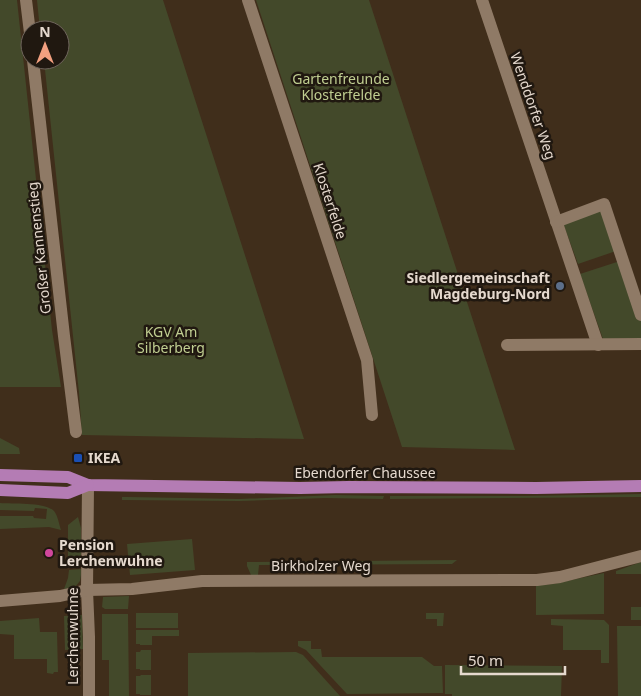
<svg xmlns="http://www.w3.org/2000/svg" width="641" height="696" font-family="'Noto Sans',sans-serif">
<rect width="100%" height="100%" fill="#402e1b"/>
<g fill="#43492a">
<path d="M 0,0 L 17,0 L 52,330 L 61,387 L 0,387 Z"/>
<path d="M 37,0 L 163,0 L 304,439 L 82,435 L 79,393 L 44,60 L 60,60 L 60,30 L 40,30 Z"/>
<path d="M 256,0 L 369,0 L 515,450 L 402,447 Z"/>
<path d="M 601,210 L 616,251 L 578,264 L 563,223 Z"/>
<path d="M 620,261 L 641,320 L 641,338 L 603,339 L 580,274 Z"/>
<path d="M 0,438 L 19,448 L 20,454 L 0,454 Z"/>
<path d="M 641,494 L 641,497 L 390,499 L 390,496 L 525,496 Z"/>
<path d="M 335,495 L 384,496 L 383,499 L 325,498 L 239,501 L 122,500 L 122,497 L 128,497 L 239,499 Z"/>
<path d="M 0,503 C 13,504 45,502 54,511 C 58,516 59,524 61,530 L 49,527 L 0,529 L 0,516 L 33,516 L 34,518 L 46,519 L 47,509 L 35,508 L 34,511 L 0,510 Z"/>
<path d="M 78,517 L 81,528 L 81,561 L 68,562 L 68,525 Z"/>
<path d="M 192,539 L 195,570 L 130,575 L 127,544 Z"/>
<path d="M 457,560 L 452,564 L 259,565 L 258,575 L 251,575 L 247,566 L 247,562 Z"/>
<path d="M 641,562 L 641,574 L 616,574 L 616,571 Z"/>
<path d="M 82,569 L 80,581 L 75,587 L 64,589 L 68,578 L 69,570 Z"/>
<path d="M 604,573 L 604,614 L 536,615 L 536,585 L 553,584 Z"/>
<path d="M 129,596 L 128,609 L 105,609 L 102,607 L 103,597 Z"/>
<rect x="631" y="607" width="10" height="13"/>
<rect x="136" y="613" width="42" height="15"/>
<path d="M 426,613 L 444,613 L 443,626 L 437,626 L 437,619 L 426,619 Z"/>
<path d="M 102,614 L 128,614 L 129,696 L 109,696 L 109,660 L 102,660 Z"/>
<path d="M 82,615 L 83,649 L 65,650 L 64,616 Z"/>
<path d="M 39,618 L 40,632 L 57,632 L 58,672 L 54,672 L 53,674 L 47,673 L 47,659 L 14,659 L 14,635 L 0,634 L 0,621 Z"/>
<path d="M 551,619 L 604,620 L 609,625 L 609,663 L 601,663 L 601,650 L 563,650 L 563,626 L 551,625 Z"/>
<path d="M 617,626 L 641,626 L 641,696 L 618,696 Z"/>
<path d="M 136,630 L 179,630 L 179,636 L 152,636 L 152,645 L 140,645 L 140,644 L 136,644 Z"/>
<path d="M 298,641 L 311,641 L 311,649 L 321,649 L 322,657 L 422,657 L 434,666 L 442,666 L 443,693 L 347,694 L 306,650 L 298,646 Z"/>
<path d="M 141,650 L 151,650 L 151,670 L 140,670 L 140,669 L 136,669 L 136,652 L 140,652 Z"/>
<path d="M 296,652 L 303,655 L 340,696 L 188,696 L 188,653 Z"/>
<path d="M 445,665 L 562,666 L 561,696 L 452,696 L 452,694 L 445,694 Z"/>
<path d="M 141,675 L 151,675 L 151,695 L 140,695 L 140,694 L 136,694 L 136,676 L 140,676 Z"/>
</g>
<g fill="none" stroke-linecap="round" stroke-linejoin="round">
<g stroke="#8f7a66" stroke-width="12">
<path d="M 26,0 L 30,33"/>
<path d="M 248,0 L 367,360 L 372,415"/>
<path d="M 482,0 L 598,345"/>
<path d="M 33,60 L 64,336 L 76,432"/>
<path d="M 556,222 L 604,204 L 641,315"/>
<path d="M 507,345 L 641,344"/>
<path d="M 88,485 L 87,590 L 89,637 L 89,696"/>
<path d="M 0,601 L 60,596 L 87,590 L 132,589 L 202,581 L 537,580 L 560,577 L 641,556"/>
</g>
<g stroke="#b47cb4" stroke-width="12">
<path d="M 0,475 L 68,477 L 88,485 L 300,488 L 348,487 L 536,488 L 641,486"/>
<path d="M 0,490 L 68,493 L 88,485"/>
</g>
</g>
<circle fill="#5c6f8a" stroke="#201810" stroke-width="2" cx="560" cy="286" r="5"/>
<rect fill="#1a4fb4" stroke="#201810" stroke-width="2" x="73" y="453" width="10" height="10" rx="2.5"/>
<circle fill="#d1479c" stroke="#201810" stroke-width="2" cx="49" cy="553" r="5"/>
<g text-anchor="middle" stroke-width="5" stroke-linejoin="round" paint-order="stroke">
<g font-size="14" fill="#c0ce91" stroke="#201810">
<text x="341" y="84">Gartenfreunde<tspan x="341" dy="16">Klosterfelde</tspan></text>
<text x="171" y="337">KGV Am<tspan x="171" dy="16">Silberberg</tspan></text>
</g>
<g font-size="14" fill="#e5d9ce" stroke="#201810">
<text transform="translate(533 106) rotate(71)" y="5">Wenddorfer Weg</text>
<text transform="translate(330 201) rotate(72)" y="5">Klosterfelde</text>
<text transform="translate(39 248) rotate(-96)" y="5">Großer Kannenstieg</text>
<text x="365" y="478">Ebendorfer Chaussee</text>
<text x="321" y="571">Birkholzer Weg</text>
<text transform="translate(73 636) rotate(-90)" y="5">Lerchenwuhne</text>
</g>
<g font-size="14" font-weight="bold" fill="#e5d9ce" stroke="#201810" text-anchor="start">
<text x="550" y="283" text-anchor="end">Siedlergemeinschaft<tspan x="550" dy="16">Magdeburg-Nord</tspan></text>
<text x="88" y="463">IKEA</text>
<text x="59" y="550">Pension<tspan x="59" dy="16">Lerchenwuhne</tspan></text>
</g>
</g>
<g transform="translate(45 45)"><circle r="24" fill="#201810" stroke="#6f655c"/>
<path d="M0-4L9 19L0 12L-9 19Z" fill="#f2a080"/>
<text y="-8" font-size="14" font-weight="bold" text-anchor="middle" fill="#e5d9ce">N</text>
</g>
<path d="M461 666v8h104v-8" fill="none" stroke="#e5d9ce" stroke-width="2.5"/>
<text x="468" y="666" font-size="15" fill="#e5d9ce" stroke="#201810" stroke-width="4" paint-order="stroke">50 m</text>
</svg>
